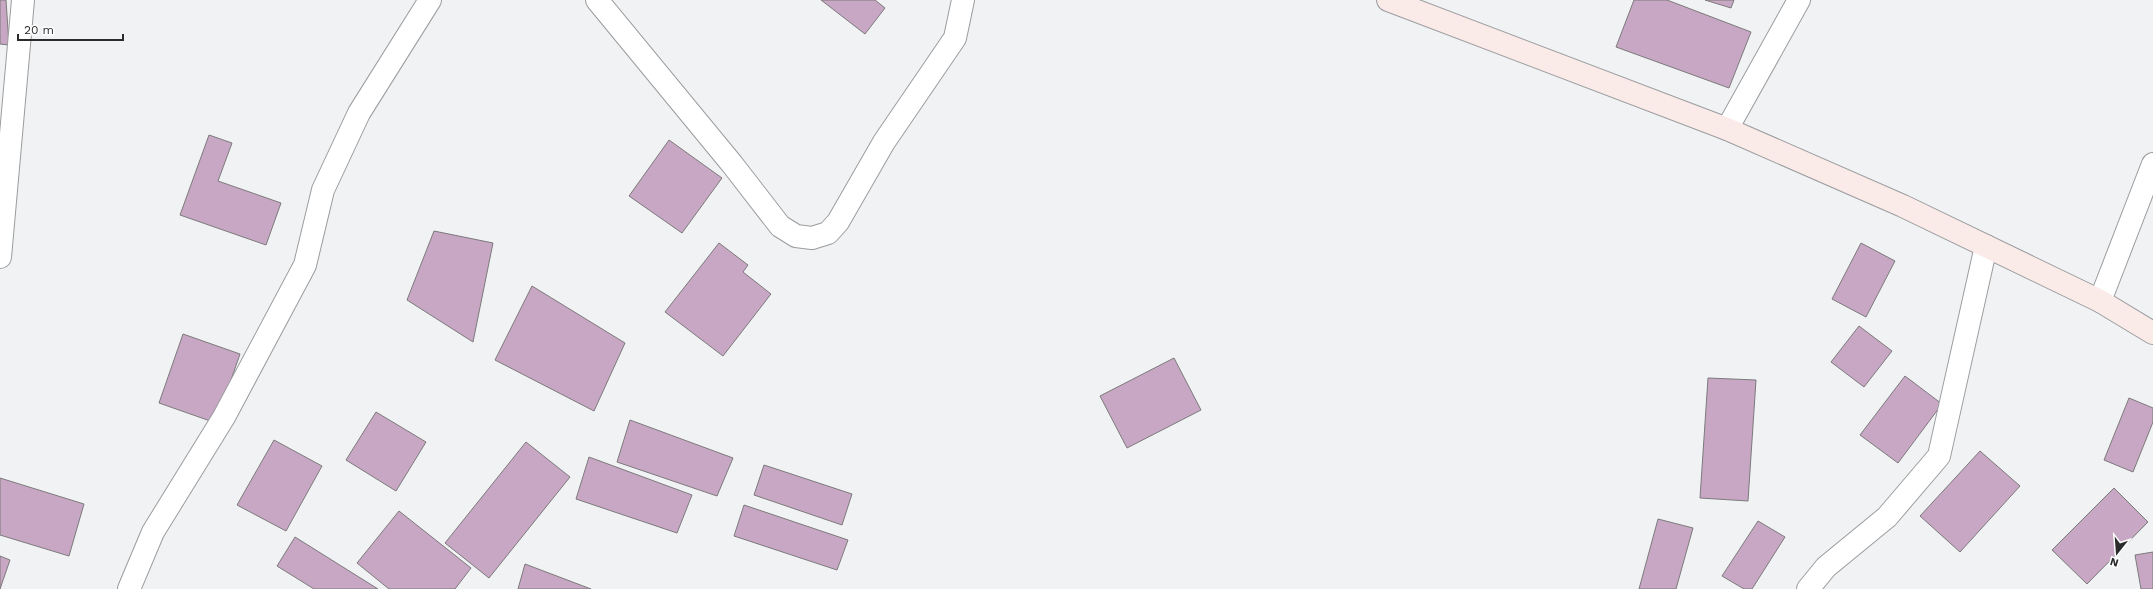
<svg xmlns="http://www.w3.org/2000/svg" width="2153" height="589" font-family="'Work Sans',sans-serif">
<rect width="100%" height="100%" fill="#f0f2f4"/>
<g fill="#c8a7c4" stroke="#7c7a7b">
<path d="M 0,0 L 6,0 L 9,45 L 0,44 Z"/>
<path d="M 821,0 L 875,0 L 885,8 L 865,34 Z"/>
<path d="M 1634,0 L 1667,0 L 1751,32 L 1729,88 L 1616,47 Z"/>
<path d="M 1705,0 L 1734,0 L 1731,8 Z"/>
<path d="M 209,135 L 232,143 L 218,181 L 281,203 L 266,245 L 180,215 Z"/>
<path d="M 669,140 L 722,178 L 682,233 L 629,196 Z"/>
<path d="M 434,231 L 493,243 L 473,342 L 407,300 Z"/>
<path d="M 719,243 L 748,265 L 743,272 L 771,294 L 723,356 L 665,312 Z"/>
<path d="M 1861,243 L 1895,261 L 1866,317 L 1832,299 Z"/>
<path d="M 532,286 L 625,343 L 594,411 L 495,360 Z"/>
<path d="M 1859,326 L 1892,351 L 1864,387 L 1831,362 Z"/>
<path d="M 183,334 L 240,354 L 216,423 L 159,403 Z"/>
<path d="M 1174,358 L 1201,410 L 1127,448 L 1100,396 Z"/>
<path d="M 1905,376 L 1942,404 L 1898,463 L 1860,435 Z"/>
<path d="M 1708,378 L 1756,380 L 1748,501 L 1700,498 Z"/>
<path d="M 2129,398 L 2153,408 L 2153,422 L 2133,472 L 2104,460 Z"/>
<path d="M 376,412 L 426,442 L 396,491 L 346,460 Z"/>
<path d="M 630,420 L 733,458 L 717,496 L 617,462 Z"/>
<path d="M 274,440 L 322,466 L 286,531 L 237,505 Z"/>
<path d="M 526,442 L 570,477 L 489,578 L 445,543 Z"/>
<path d="M 1980,451 L 2020,486 L 1960,552 L 1920,516 Z"/>
<path d="M 589,457 L 692,495 L 677,533 L 576,499 Z"/>
<path d="M 764,465 L 852,494 L 842,525 L 754,495 Z"/>
<path d="M 0,478 L 84,504 L 69,556 L 0,535 Z"/>
<path d="M 2114,488 L 2148,522 L 2087,584 L 2052,550 Z"/>
<path d="M 744,505 L 848,540 L 837,570 L 734,536 Z"/>
<path d="M 399,511 L 471,568 L 455,589 L 389,589 L 357,563 Z"/>
<path d="M 1658,519 L 1693,528 L 1676,589 L 1639,589 Z"/>
<path d="M 1758,521 L 1785,537 L 1752,589 L 1744,589 L 1722,576 Z"/>
<path d="M 295,537 L 378,589 L 314,589 L 277,566 Z"/>
<path d="M 2153,552 L 2153,589 L 2141,589 L 2135,555 Z"/>
<path d="M 0,556 L 10,560 L 0,589 Z"/>
<path d="M 525,564 L 591,589 L 518,589 Z"/>
</g>
<g fill="none" stroke-linecap="round" stroke-linejoin="round">
<defs>
<g id="minor">
<path d="M 597,0 L 732,164 L 780,226 L 796,236 L 812,238 L 828,233 L 838,222 L 884,142 L 955,38 L 963,0"/>
<path d="M 1727,129 L 1799,0"/>
<path d="M 0,257 L 23,0"/>
<path d="M 2100,301 L 2153,164"/>
<path d="M 129,589 L 153,532 L 224,417 L 305,265 L 323,190 L 359,113 L 430,0"/>
<path d="M 1808,589 L 1826,567 L 1887,517 L 1939,456 L 1986,246"/>
</g>
<path id="secondary" d="M 1388,0 L 1727,129 L 1903,206 L 2100,301 L 2153,333"/>
</defs>
<use href="#minor" stroke="#9b9c9e" stroke-width="24"/>
<use href="#secondary" stroke="#9b9c9e" stroke-width="24"/>
<use href="#minor" stroke="#fff" stroke-width="22"/>
<use href="#secondary" stroke="#faebe9" stroke-width="22"/>
</g>
<g transform="translate(2117 553) rotate(197)" stroke="#ffffff" stroke-width="3" paint-order="stroke">
<path d="M0-3L7 15L0 10L-7 15Z" fill="#2b2b2c"/>
<text y="-6" font-size="11" font-weight="bold" text-anchor="middle" fill="#2b2b2c">N</text>
</g>
<path d="M18 34v6h105v-6" fill="none" stroke="#2b2b2c" stroke-width="2"/>
<text x="24" y="34" font-size="12" fill="#2b2b2c" stroke="#ffffff" stroke-width="3" paint-order="stroke">20 m</text>
</svg>
